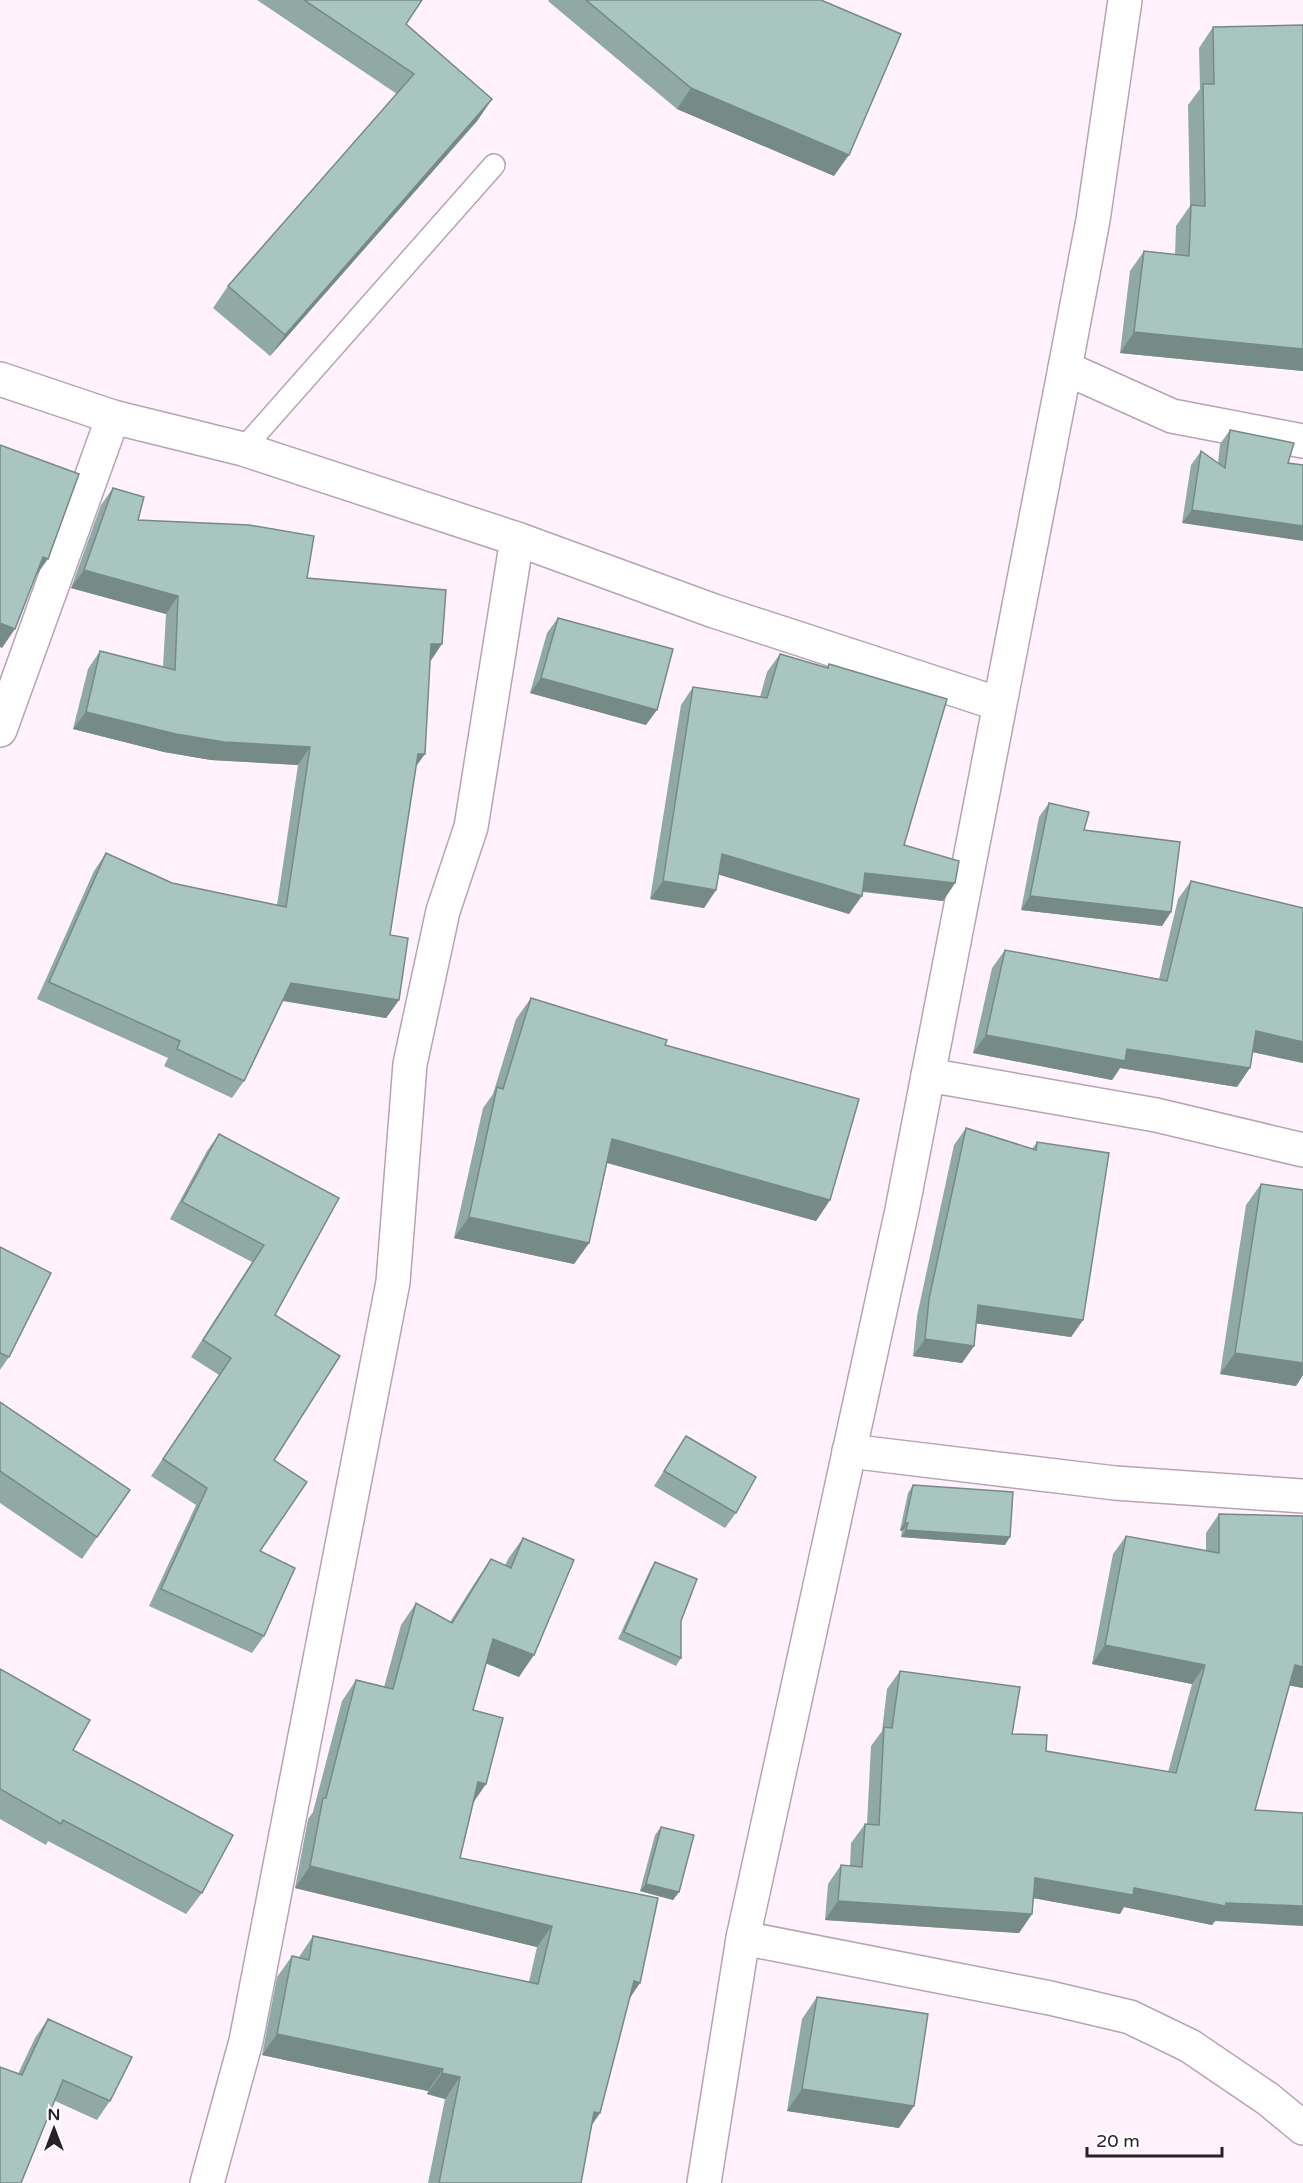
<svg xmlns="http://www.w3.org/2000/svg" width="1303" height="2183" font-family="'Varela Round',sans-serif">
<rect width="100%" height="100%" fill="#fff2fd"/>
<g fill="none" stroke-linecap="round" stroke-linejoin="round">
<defs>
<path id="lane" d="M 243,449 L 494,165"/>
<g id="street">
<path d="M 1065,368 L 1172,416 L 1303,441"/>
<path d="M 0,379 L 113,417 L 243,449 L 517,539 L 714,611 L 999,704"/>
<path d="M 0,730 L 113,417"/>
<path d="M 928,1075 L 1156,1115 L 1303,1150"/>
<path d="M 849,1451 L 1115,1483 L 1303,1496"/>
<path d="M 743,1938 L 1050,1998 L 1130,2017 L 1190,2046 L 1268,2099 L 1303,2128"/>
<path d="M 207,2183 L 246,2041 L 393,1282 L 410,1064 L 443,911 L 471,827 L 517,539"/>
<path d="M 704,2183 L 743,1938 L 902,1210 L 1065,368 L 1093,220 L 1125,0"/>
</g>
</defs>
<use href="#lane" stroke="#b6a3b4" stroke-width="24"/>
<use href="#street" stroke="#b6a3b4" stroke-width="36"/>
<use href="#lane" stroke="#fff" stroke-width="21"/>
<use href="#street" stroke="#fff" stroke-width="33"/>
</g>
<g fill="#90a9a5">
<path d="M 257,0 L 422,0 L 406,24 L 492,99 L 477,121 L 270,356 L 213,308 L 228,286 L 397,94 Z"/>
<path d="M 549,0 L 821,0 L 834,176 L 677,109 L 548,1 Z"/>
<path d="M 1303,25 L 1303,371 L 1120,353 L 1130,271 L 1144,251 L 1175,255 L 1176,226 L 1190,206 L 1188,105 L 1200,89 L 1199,48 L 1213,27 Z"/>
<path d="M 1230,430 L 1294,443 L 1182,523 L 1191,465 L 1201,451 L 1218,463 L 1220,444 Z"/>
<path d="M 113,488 L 138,520 L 307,578 L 430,661 L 415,767 L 390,935 L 399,1000 L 386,1018 L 282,1001 L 244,1081 L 232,1098 L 164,1066 L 168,1058 L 37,999 L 94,871 L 106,853 L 172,883 L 277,905 L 298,765 L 211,760 L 164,752 L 73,729 L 88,669 L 100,651 L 163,667 L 166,614 L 71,588 L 101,505 Z"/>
<path d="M 558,618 L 646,725 L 530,693 L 547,633 Z"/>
<path d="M 780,654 L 826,668 L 829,664 L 904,845 L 955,883 L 943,901 L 862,892 L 849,914 L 719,874 L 716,890 L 704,908 L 650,899 L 681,705 L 693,687 L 760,697 L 767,672 Z"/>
<path d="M 1049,803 L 1084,830 L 1171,912 L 1162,926 L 1021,910 L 1039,817 Z"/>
<path d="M 1191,881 L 1303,908 L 1303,1063 L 1252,1052 L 1237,1087 L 1120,1068 L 1112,1080 L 973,1053 L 992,968 L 1005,950 L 1159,979 L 1178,899 Z"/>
<path d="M 531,998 L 665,1045 L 830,1200 L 816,1221 L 607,1163 L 589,1243 L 574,1264 L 454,1238 L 483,1108 L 493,1094 L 516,1019 Z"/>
<path d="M 966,1128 L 1032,1149 L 1037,1142 L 1083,1320 L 1071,1337 L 976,1323 L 974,1346 L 962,1363 L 913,1356 L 917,1316 L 954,1145 Z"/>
<path d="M 219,1134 L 339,1198 L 275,1315 L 274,1460 L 260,1551 L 264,1636 L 252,1653 L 149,1606 L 196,1505 L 151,1476 L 219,1375 L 191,1357 L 252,1262 L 170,1219 L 207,1151 Z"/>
<path d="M 1261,1184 L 1303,1190 L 1303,1375 L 1296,1386 L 1220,1374 L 1246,1205 Z"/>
<path d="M 0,1247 L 9,1357 L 0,1370 Z"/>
<path d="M 0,1402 L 130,1490 L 82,1559 L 0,1503 Z"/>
<path d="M 686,1436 L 736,1513 L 725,1528 L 654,1486 Z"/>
<path d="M 913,1485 L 1005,1545 L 901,1537 L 902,1531 L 900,1530 L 908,1493 Z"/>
<path d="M 1219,1514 L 1303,1516 L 1303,1688 L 1289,1685 L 1215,1921 L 1212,1925 L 1124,1907 L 1120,1914 L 1033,1898 L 1032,1914 L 1019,1933 L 825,1920 L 828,1884 L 841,1865 L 850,1866 L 851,1843 L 865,1824 L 867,1824 L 871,1746 L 882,1731 L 887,1689 L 900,1671 L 1012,1734 L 1046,1751 L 1168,1772 L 1192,1684 L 1092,1664 L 1113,1554 L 1126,1536 L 1206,1551 L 1206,1533 Z"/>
<path d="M 523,1538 L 519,1677 L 486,1663 L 473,1710 L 473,1803 L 460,1858 L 658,1898 L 630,1997 L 600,2113 L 592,2125 L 581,2183 L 428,2183 L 445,2099 L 427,2094 L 428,2091 L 262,2055 L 277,1977 L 292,1956 L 299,1957 L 313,1936 L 529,1982 L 537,1947 L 295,1888 L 308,1819 L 313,1812 L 342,1701 L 356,1680 L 384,1687 L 401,1625 L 416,1603 L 450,1622 L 476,1581 L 491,1559 L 505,1565 L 508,1559 Z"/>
<path d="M 655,1562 L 681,1621 L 681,1658 L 676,1666 L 618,1639 L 650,1570 Z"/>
<path d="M 0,1669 L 202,1893 L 186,1914 L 48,1841 L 46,1845 L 0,1819 Z"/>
<path d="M 661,1827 L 679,1892 L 673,1900 L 640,1891 L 655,1835 Z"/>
<path d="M 817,1997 L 899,2128 L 787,2111 L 802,2019 Z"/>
<path d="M 48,2019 L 110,2101 L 97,2120 L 55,2101 L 18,2074 L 35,2038 Z"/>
</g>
<g fill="#768a86">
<path d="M 691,88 L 849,155 L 834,176 L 677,109 Z"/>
<path d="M 492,99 L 477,121 L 270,356 L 285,335 Z"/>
<path d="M 1134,332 L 1303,349 L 1303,371 L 1120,353 Z"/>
<path d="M 1192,510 L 1303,526 L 1303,541 L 1182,523 Z"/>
<path d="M 43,557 L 48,559 L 35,577 Z"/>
<path d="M 84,570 L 178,596 L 166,614 L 71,588 Z"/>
<path d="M 0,623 L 15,629 L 2,648 L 0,647 Z"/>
<path d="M 431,644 L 442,644 L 430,662 Z"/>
<path d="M 541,678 L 657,710 L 646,725 L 530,693 Z"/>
<path d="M 86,712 L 310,747 L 298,765 L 211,760 L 164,752 L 73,729 Z"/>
<path d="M 418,754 L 425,754 L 412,772 Z"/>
<path d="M 722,854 L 862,896 L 849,914 L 710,872 Z"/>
<path d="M 865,873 L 955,883 L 943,901 L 853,890 Z"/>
<path d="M 663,881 L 716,890 L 704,908 L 650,899 Z"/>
<path d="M 1030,896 L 1171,912 L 1162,926 L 1021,910 Z"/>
<path d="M 291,983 L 399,1000 L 386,1018 L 279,1000 Z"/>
<path d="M 1256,1031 L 1303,1042 L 1303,1063 L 1243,1050 Z"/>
<path d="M 986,1035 L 1127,1049 L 1250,1068 L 1237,1087 L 1120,1068 L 1112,1080 L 973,1053 Z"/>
<path d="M 612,1139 L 830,1200 L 816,1221 L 597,1160 Z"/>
<path d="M 469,1217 L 589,1243 L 574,1264 L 454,1238 Z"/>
<path d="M 978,1305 L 1083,1320 L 1071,1337 L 966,1322 Z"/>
<path d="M 925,1339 L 974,1346 L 962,1363 L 913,1356 Z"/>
<path d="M 1235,1353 L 1303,1363 L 1303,1375 L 1296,1386 L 1220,1374 Z"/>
<path d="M 905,1523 L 908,1523 L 902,1531 L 900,1530 Z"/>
<path d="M 906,1530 L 1010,1537 L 1005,1545 L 901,1537 Z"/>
<path d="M 493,1639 L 534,1655 L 519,1677 L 478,1660 Z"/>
<path d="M 1105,1645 L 1205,1665 L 1192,1684 L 1092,1664 Z"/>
<path d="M 1295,1665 L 1303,1667 L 1303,1688 L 1281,1684 Z"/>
<path d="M 478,1782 L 486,1784 L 471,1806 Z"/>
<path d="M 310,1866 L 552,1926 L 537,1947 L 295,1888 Z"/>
<path d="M 1035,1878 L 1134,1888 L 1226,1903 L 1303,1906 L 1303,1926 L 1215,1921 L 1212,1925 L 1124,1907 L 1120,1914 L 1022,1896 Z"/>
<path d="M 646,1884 L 679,1892 L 673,1900 L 640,1891 Z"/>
<path d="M 838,1901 L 1032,1914 L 1019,1933 L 825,1920 Z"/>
<path d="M 634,1981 L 640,1983 L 626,2004 Z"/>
<path d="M 277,2034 L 443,2069 L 428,2091 L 262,2055 Z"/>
<path d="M 442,2073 L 460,2077 L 445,2099 L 427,2094 Z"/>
<path d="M 802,2089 L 914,2106 L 899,2128 L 787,2111 Z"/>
<path d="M 594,2112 L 600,2113 L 585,2134 Z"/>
</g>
<g fill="#a8c5c0" stroke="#768a86" stroke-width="1.5">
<path d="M 304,0 L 422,0 L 406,24 L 492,99 L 285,335 L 228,286 L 414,74 Z"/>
<path d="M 586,0 L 821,0 L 901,34 L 849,155 L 691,88 Z"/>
<path d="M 1303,25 L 1303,349 L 1134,332 L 1144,251 L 1189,256 L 1191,205 L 1205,206 L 1203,84 L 1214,84 L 1213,27 Z"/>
<path d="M 1230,430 L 1294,443 L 1288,463 L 1303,465 L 1303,526 L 1192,510 L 1201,451 L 1225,468 Z"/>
<path d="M 0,445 L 79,474 L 48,559 L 43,557 L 15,629 L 0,623 Z"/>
<path d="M 113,488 L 144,497 L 138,520 L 249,525 L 314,536 L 307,578 L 446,590 L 442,644 L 431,644 L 425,754 L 418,754 L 390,935 L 408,938 L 399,1000 L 291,983 L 244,1081 L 177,1049 L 180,1041 L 49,982 L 106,853 L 172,883 L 286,907 L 310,747 L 224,742 L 176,734 L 86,712 L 100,651 L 175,670 L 178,596 L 84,570 Z"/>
<path d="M 558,618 L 673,649 L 657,710 L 541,678 Z"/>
<path d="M 780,654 L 828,668 L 829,664 L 947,699 L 904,845 L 959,861 L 955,883 L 865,873 L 862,896 L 722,854 L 716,890 L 663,881 L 693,687 L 767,698 Z"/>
<path d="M 1049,803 L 1089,812 L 1084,830 L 1180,842 L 1171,912 L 1030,896 Z"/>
<path d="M 1191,881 L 1303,908 L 1303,1042 L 1256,1031 L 1250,1068 L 1127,1049 L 1125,1061 L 986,1035 L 1005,950 L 1167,981 Z"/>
<path d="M 531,998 L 667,1040 L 665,1045 L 859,1099 L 830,1200 L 612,1139 L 589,1243 L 469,1217 L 497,1087 L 503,1089 Z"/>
<path d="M 966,1128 L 1036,1150 L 1037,1142 L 1109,1153 L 1083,1320 L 978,1305 L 974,1346 L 925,1339 L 929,1299 Z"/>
<path d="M 219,1134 L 339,1198 L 275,1315 L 340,1356 L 274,1460 L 307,1482 L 260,1551 L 295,1568 L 264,1636 L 161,1589 L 207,1488 L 163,1459 L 231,1358 L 203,1340 L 264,1245 L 182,1202 Z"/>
<path d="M 1261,1184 L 1303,1190 L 1303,1363 L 1235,1353 Z"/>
<path d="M 0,1247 L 51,1273 L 9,1357 L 0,1353 Z"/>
<path d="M 0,1402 L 130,1490 L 97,1537 L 0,1471 Z"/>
<path d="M 686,1436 L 756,1477 L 736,1513 L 664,1471 Z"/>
<path d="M 913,1485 L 1013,1492 L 1010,1537 L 906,1530 L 908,1523 L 905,1523 Z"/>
<path d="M 1219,1514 L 1303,1516 L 1303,1667 L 1295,1665 L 1255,1810 L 1303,1813 L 1303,1906 L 1226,1903 L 1225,1906 L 1134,1888 L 1133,1895 L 1035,1878 L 1032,1914 L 838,1901 L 841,1865 L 862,1867 L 865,1824 L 879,1825 L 884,1727 L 892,1728 L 900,1671 L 1020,1687 L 1012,1734 L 1047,1735 L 1046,1751 L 1176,1773 L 1205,1665 L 1105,1645 L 1126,1536 L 1219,1553 Z"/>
<path d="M 523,1538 L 574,1560 L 534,1655 L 493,1639 L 473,1710 L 503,1718 L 486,1784 L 478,1782 L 460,1858 L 658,1898 L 640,1983 L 634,1981 L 600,2113 L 594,2112 L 581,2183 L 439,2183 L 460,2077 L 442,2073 L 443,2069 L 277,2034 L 292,1956 L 309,1960 L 313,1936 L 538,1984 L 552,1926 L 310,1866 L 323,1798 L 326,1798 L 356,1680 L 393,1689 L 416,1603 L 452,1623 L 491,1559 L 511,1568 Z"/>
<path d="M 655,1562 L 697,1579 L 681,1621 L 681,1658 L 624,1632 Z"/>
<path d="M 0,1669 L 90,1720 L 73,1750 L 233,1835 L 202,1893 L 63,1820 L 61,1824 L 0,1789 Z"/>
<path d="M 661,1827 L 694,1835 L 679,1892 L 646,1884 Z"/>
<path d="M 817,1997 L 928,2014 L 914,2106 L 802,2089 Z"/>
<path d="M 48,2019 L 132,2057 L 110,2101 L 63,2080 L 21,2183 L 0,2183 L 0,2067 L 22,2075 Z"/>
</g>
<g transform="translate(54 2129)" stroke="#ffffff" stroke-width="4.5" paint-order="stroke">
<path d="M0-4.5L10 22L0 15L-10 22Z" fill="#292128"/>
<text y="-9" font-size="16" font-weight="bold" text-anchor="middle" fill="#292128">N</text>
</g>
<path d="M1087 2147v9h135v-9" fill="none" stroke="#292128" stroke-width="3"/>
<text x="1096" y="2147" font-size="18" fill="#292128" stroke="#ffffff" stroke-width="4.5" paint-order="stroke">20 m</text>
</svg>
